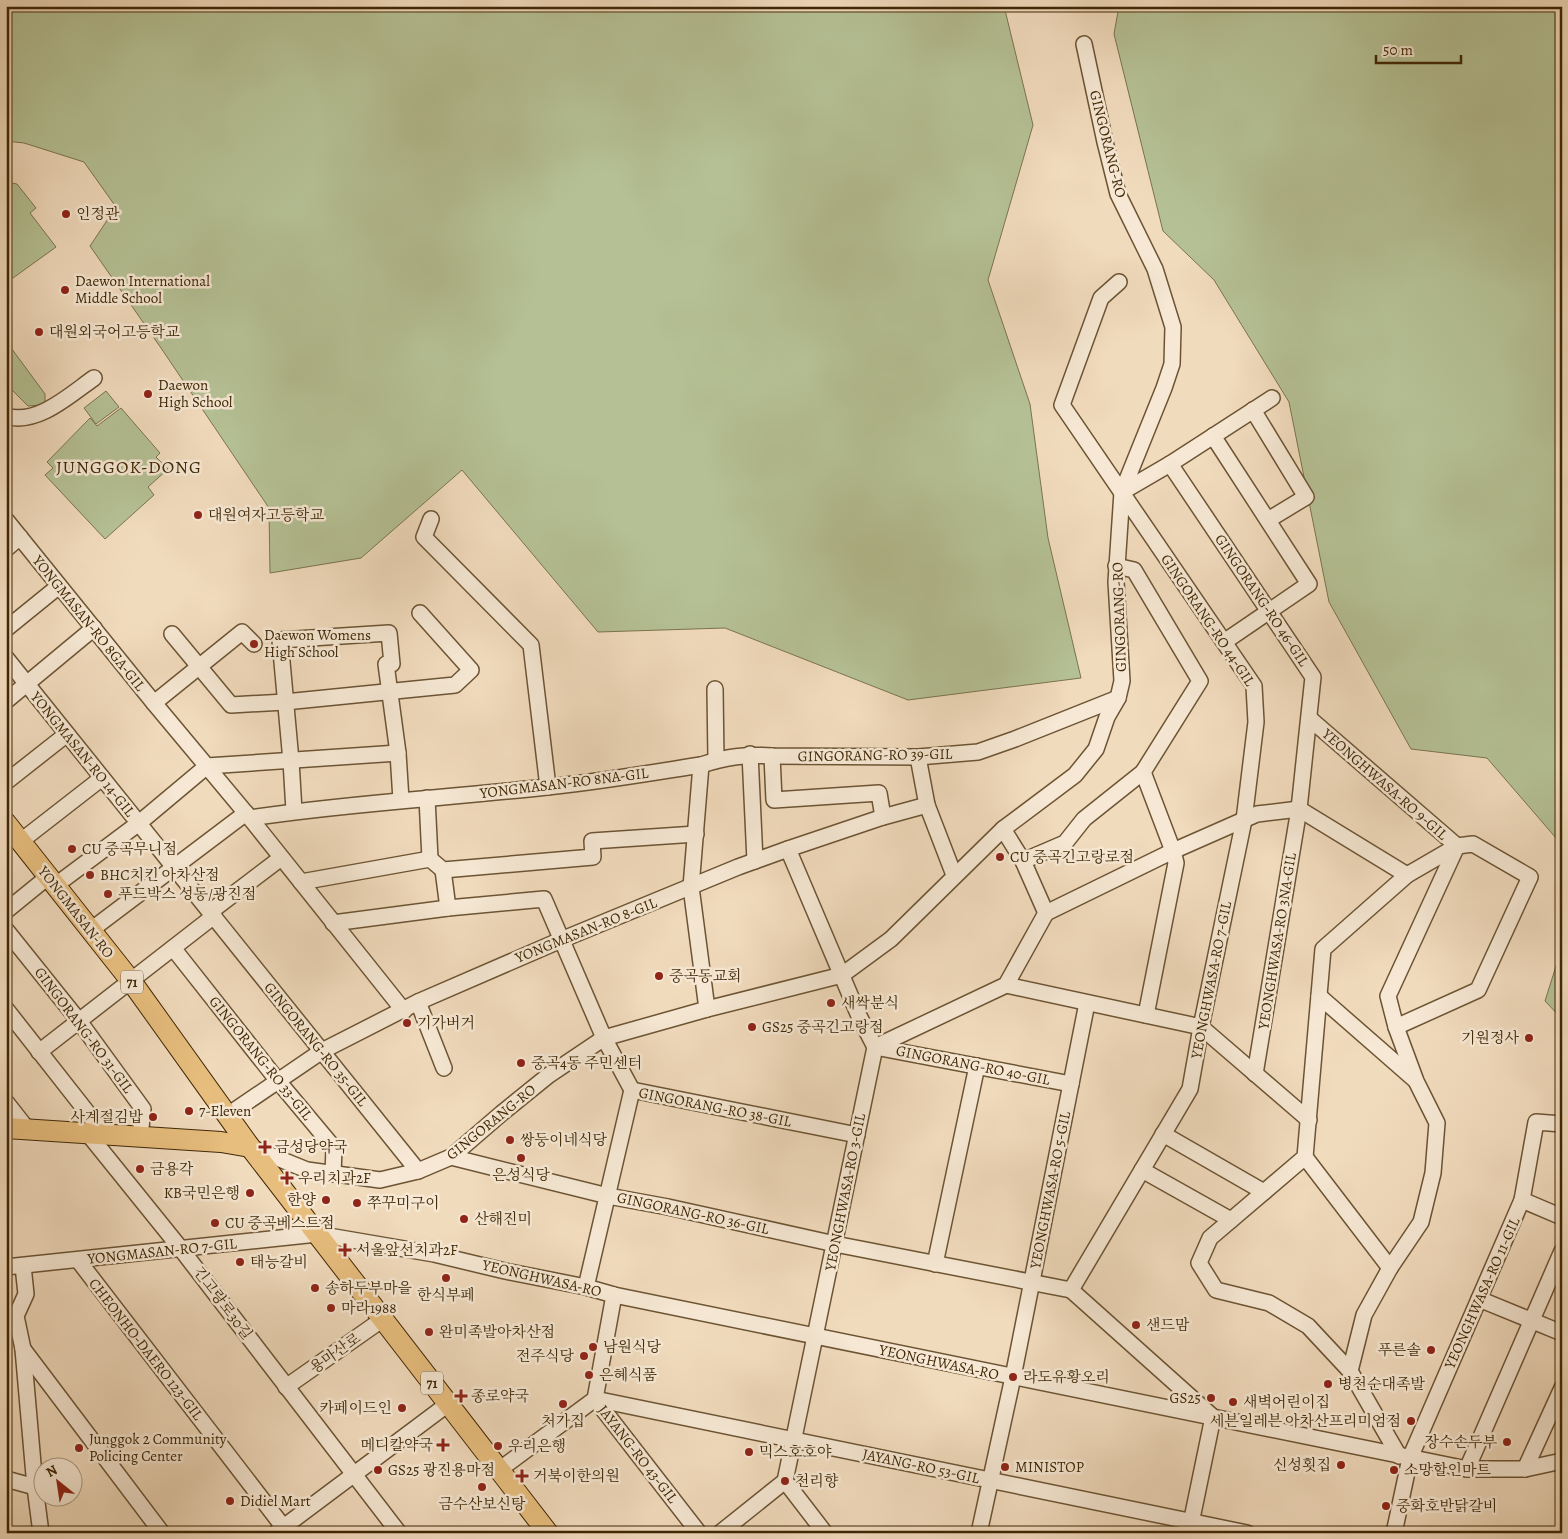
<svg xmlns="http://www.w3.org/2000/svg" width="1568" height="1539" font-family="Alegreya,'Noto Serif KR',serif">
<rect width="100%" height="100%" fill="#f1dbbd"/>
<filter id="stains"><feTurbulence type="fractalNoise" baseFrequency=".004" numOctaves="4"/><feColorMatrix values="0 0 0 0 .2 0 0 0 0 .09 0 0 0 0 .02 0 0 0 .5 -.17"/></filter>
<radialGradient id="worn" r=".72"><stop offset=".6" stop-color="#630" stop-opacity="0"/><stop offset="1" stop-color="#630" stop-opacity=".3"/></radialGradient>
<g fill="#b5c195" stroke="#7a744d">
<path d="M 6,6 L 1004,6 L 1033,125 L 988,280 L 1030,404 L 1048,538 L 1081,678 L 908,700 L 725,628 L 598,632 L 462,470 L 361,558 L 270,573 L 269,508 L 161,348 L 90,246 L 116,207 L 84,162 L 24,143 L 6,141 Z"/>
<path d="M 1119,6 L 1562,6 L 1562,845 L 1487,758 L 1411,749 L 1329,602 L 1289,402 L 1214,280 L 1163,231 L 1114,34 Z"/>
<path d="M 6,182 L 17,184 L 36,208 L 30,213 L 56,247 L 6,283 Z"/>
<path d="M 6,341 L 45,394 L 45,404 L 43,405 L 28,406 L 6,384 Z"/>
<path d="M 106,391 L 119,407 L 96,424 L 84,408 Z"/>
<path d="M 121,408 L 160,453 L 156,457 L 168,469 L 148,487 L 154,495 L 105,539 L 45,475 L 53,468 L 47,462 L 90,418 L 97,426 Z"/>
<path d="M 1562,947 L 1562,1019 L 1545,1001 Z"/>
</g>
<g fill="none" stroke-linecap="round" stroke-linejoin="round">
<defs>
<g id="minor">
<path d="M 1253,410 L 1306,497 L 1268,520"/>
<path d="M 6,416 C 37,426 71,394 94,378"/>
<path d="M 1213,436 L 1309,584 L 1224,642"/>
<path d="M 1170,464 L 1313,677 L 1299,809 L 1255,1074"/>
<path d="M 1122,492 L 1170,464 L 1272,398"/>
<path d="M 431,519 L 424,537 L 531,645 L 548,787"/>
<path d="M 6,520 L 154,703 L 250,818 L 404,1011"/>
<path d="M 6,549 L 20,537"/>
<path d="M 6,629 L 59,586"/>
<path d="M 172,634 L 231,705 L 285,702 L 455,685 L 471,670 L 420,613"/>
<path d="M 6,658 L 418,1171"/>
<path d="M 715,689 L 716,760"/>
<path d="M 6,701 L 94,628"/>
<path d="M 154,703 L 242,632 L 254,644"/>
<path d="M 1309,718 L 1457,846"/>
<path d="M 750,754 L 755,861"/>
<path d="M 772,756 L 774,800 L 879,793 L 883,817"/>
<path d="M 918,757 L 927,805 L 954,875"/>
<path d="M 701,765 L 691,887 L 707,1009"/>
<path d="M 1143,772 L 1173,851 L 1176,863 L 1146,1015"/>
<path d="M 6,782 L 67,734"/>
<path d="M 427,798 L 430,859"/>
<path d="M 294,811 L 291,761 L 280,640 L 389,633 L 392,664 L 386,664 L 398,753 L 401,800"/>
<path d="M 250,818 C 348,803 448,798 547,787 C 598,782 650,773 701,765 C 726,757 746,754 772,756 L 918,757 L 978,752 L 1015,739 L 1118,698"/>
<path d="M 1003,829 L 1023,861 L 1046,913"/>
<path d="M 21,841 L 102,778"/>
<path d="M 1023,861 L 1065,843 L 1084,819 L 1143,772 L 1200,681 L 1134,570 L 1116,566"/>
<path d="M 443,870 L 448,908"/>
<path d="M 301,882 L 430,859 L 443,870 L 593,857 L 592,841 L 696,834"/>
<path d="M 56,885 L 139,823 L 207,766 L 398,753"/>
<path d="M 6,911 L 49,876"/>
<path d="M 210,912 L 281,858"/>
<path d="M 333,923 L 448,908 L 544,899 L 604,1038 L 632,1090"/>
<path d="M 6,930 L 79,1021 L 143,1109 L 140,1137"/>
<path d="M 91,930 L 246,813"/>
<path d="M 173,948 L 278,1081 L 334,1148 L 333,1174"/>
<path d="M 1006,985 L 1201,1027 L 1309,1120"/>
<path d="M 1319,996 L 1414,1079"/>
<path d="M 418,1002 L 444,1068"/>
<path d="M 6,1009 L 105,1135"/>
<path d="M 1396,1027 L 1478,990 L 1530,877 L 1473,844 L 1457,846 L 1407,875 L 1323,949 L 1305,1157 L 1210,1238 L 1199,1263 L 1216,1290 L 1269,1303 L 1308,1326 L 1350,1371 L 1399,1456"/>
<path d="M 875,1047 L 1006,985 L 1046,913 L 1173,851 L 1257,814 L 1299,809 L 1407,875"/>
<path d="M 875,1047 L 1071,1084"/>
<path d="M 39,1052 L 214,916"/>
<path d="M 632,1090 L 857,1135"/>
<path d="M 6,1102 L 28,1130"/>
<path d="M 228,1115 L 322,1051 L 418,1002 L 561,940 L 738,867 L 788,849 L 883,817 L 927,805"/>
<path d="M 1163,1134 L 1264,1192"/>
<path d="M 89,1135 L 181,1249 L 399,1533"/>
<path d="M 250,1147 L 307,1170 L 380,1180 L 418,1171 L 451,1157 L 502,1113 L 549,1075 L 604,1038 L 707,1009 L 842,975 L 891,939 L 1003,829 L 1075,775 L 1096,749 L 1107,717 L 1118,698 L 1122,681 L 1116,582 L 1122,492 L 1164,388 L 1172,364 L 1173,327 L 1155,269 L 1118,194 L 1105,142 L 1084,44"/>
<path d="M 451,1157 L 608,1196 L 668,1207 L 835,1244 L 1071,1290"/>
<path d="M 1305,1157 L 1390,1268"/>
<path d="M 1142,1170 L 1231,1220"/>
<path d="M 1522,1200 L 1562,1217"/>
<path d="M 78,1260 L 288,1533"/>
<path d="M 935,1264 L 977,1066"/>
<path d="M 23,1266 L 26,1294 L 16,1316 L 23,1349 L 35,1487 L 41,1533"/>
<path d="M 6,1267 L 317,1234 L 434,1254 L 505,1271 L 586,1287 L 614,1295 L 1467,1469 L 1525,1469 L 1562,1461"/>
<path d="M 586,1287 L 632,1090"/>
<path d="M 1071,1290 L 1190,1089 L 1201,1027 L 1244,820 L 1256,722 L 1254,686 L 1062,405 L 1101,298 L 1119,282"/>
<path d="M 1071,1290 L 1213,1417 L 1189,1533"/>
<path d="M 1479,1299 L 1562,1333"/>
<path d="M 23,1349 L 162,1533"/>
<path d="M 1350,1371 L 1364,1315 L 1390,1268 L 1421,1222 L 1433,1173 L 1437,1123 L 1416,1081 L 1396,1027 L 1388,996 L 1457,846"/>
<path d="M 286,1387 L 383,1319"/>
<path d="M 595,1399 L 1247,1533"/>
<path d="M 595,1399 L 699,1533"/>
<path d="M 1467,1469 L 1562,1251"/>
<path d="M 1525,1469 L 1562,1388"/>
<path d="M 499,1470 L 595,1399 L 614,1295"/>
<path d="M 6,1479 L 35,1487"/>
<path d="M 785,1481 L 825,1533"/>
<path d="M 277,1532 L 448,1404"/>
<path d="M 720,1533 L 785,1481 L 875,1047 L 859,1016 L 788,849"/>
<path d="M 979,1533 L 1013,1377 L 1087,1003"/>
<path d="M 1394,1533 L 1410,1458 L 1522,1200 L 1536,1122 L 1562,1124"/>
</g>
<g id="major">
<path d="M 6,823 L 131,981 L 250,1147 L 548,1533"/>
<path d="M 6,1128 L 221,1142 L 250,1147"/>
</g>
</defs>
<use href="#minor" stroke="#6c5433" stroke-width="18"/>
<use href="#major" stroke="#3f2705" stroke-width="22"/>
<use href="#minor" stroke="#f6e8d4" stroke-width="15"/>
<use href="#major" stroke="#e8be7e" stroke-width="20"/>
</g>
<g fill="#8f2418" stroke="#f6e8d4" stroke-width="2">
<circle cx="66" cy="214" r="5"/>
<circle cx="65" cy="290" r="5"/>
<circle cx="39" cy="332" r="5"/>
<circle cx="148" cy="394" r="5"/>
<circle cx="198" cy="515" r="5"/>
<circle cx="254" cy="644" r="5"/>
<circle cx="72" cy="849" r="5"/>
<circle cx="1000" cy="857" r="5"/>
<circle cx="90" cy="875" r="5"/>
<circle cx="108" cy="894" r="5"/>
<circle cx="659" cy="976" r="5"/>
<circle cx="831" cy="1003" r="5"/>
<circle cx="407" cy="1023" r="5"/>
<circle cx="752" cy="1027" r="5"/>
<circle cx="1529" cy="1038" r="5"/>
<circle cx="521" cy="1063" r="5"/>
<circle cx="189" cy="1111" r="5"/>
<circle cx="153" cy="1117" r="5"/>
<circle cx="510" cy="1140" r="5"/>
<path d="M262.5 1139.5h5v5h5v5h-5v5h-5v-5h-5v-5h5z"/>
<circle cx="521" cy="1158" r="5"/>
<circle cx="140" cy="1169" r="5"/>
<path d="M284.5 1170.5h5v5h5v5h-5v5h-5v-5h-5v-5h5z"/>
<circle cx="250" cy="1193" r="5"/>
<circle cx="326" cy="1200" r="5"/>
<circle cx="357" cy="1203" r="5"/>
<circle cx="464" cy="1219" r="5"/>
<circle cx="215" cy="1223" r="5"/>
<path d="M342.5 1242.5h5v5h5v5h-5v5h-5v-5h-5v-5h5z"/>
<circle cx="240" cy="1262" r="5"/>
<circle cx="446" cy="1278" r="5"/>
<circle cx="315" cy="1288" r="5"/>
<circle cx="331" cy="1308" r="5"/>
<circle cx="1136" cy="1325" r="5"/>
<circle cx="429" cy="1332" r="5"/>
<circle cx="593" cy="1347" r="5"/>
<circle cx="1431" cy="1350" r="5"/>
<circle cx="584" cy="1356" r="5"/>
<circle cx="589" cy="1375" r="5"/>
<circle cx="1013" cy="1377" r="5"/>
<circle cx="1328" cy="1384" r="5"/>
<path d="M458.5 1388.5h5v5h5v5h-5v5h-5v-5h-5v-5h5z"/>
<circle cx="1211" cy="1398" r="5"/>
<circle cx="1233" cy="1402" r="5"/>
<circle cx="563" cy="1404" r="5"/>
<circle cx="402" cy="1408" r="5"/>
<circle cx="1411" cy="1421" r="5"/>
<circle cx="1507" cy="1442" r="5"/>
<path d="M440.5 1437.5h5v5h5v5h-5v5h-5v-5h-5v-5h5z"/>
<circle cx="498" cy="1446" r="5"/>
<circle cx="79" cy="1448" r="5"/>
<circle cx="749" cy="1452" r="5"/>
<circle cx="1341" cy="1465" r="5"/>
<circle cx="1005" cy="1467" r="5"/>
<circle cx="378" cy="1470" r="5"/>
<circle cx="1394" cy="1470" r="5"/>
<path d="M519.5 1468.5h5v5h5v5h-5v5h-5v-5h-5v-5h5z"/>
<circle cx="785" cy="1481" r="5"/>
<circle cx="482" cy="1487" r="5"/>
<circle cx="230" cy="1501" r="5"/>
<circle cx="1386" cy="1506" r="5"/>
</g>
<g text-anchor="middle" stroke-width="5" stroke-linejoin="round" paint-order="stroke">
<g fill="#f6e8d4" stroke="#766143" stroke-width="1">
<rect x="121" y="970.5" width="22" height="23" rx="4"/>
<rect x="421" y="1371.5" width="22" height="23" rx="4"/>
</g>
<g font-size="14" font-weight="bold" fill="#3f2705">
<text x="132" y="987">71</text>
<text x="432" y="1388">71</text>
</g>
<g font-size="15" fill="#3f2705" stroke="#f6e8d4">
<text transform="translate(1108 144) rotate(76)" y="5">GINGORANG-RO</text>
<text transform="translate(1262 600) rotate(56)" y="5">GINGORANG-RO 46-GIL</text>
<text transform="translate(1119 617) rotate(-92)" y="5">GINGORANG-RO</text>
<text transform="translate(1208 620) rotate(56)" y="5">GINGORANG-RO 44-GIL</text>
<text transform="translate(89 623) rotate(51)" y="5">YONGMASAN-RO 8GA-GIL</text>
<text transform="translate(83 754) rotate(51)" y="5">YONGMASAN-RO 14-GIL</text>
<text transform="translate(875 755) rotate(-1)" y="5">GINGORANG-RO 39-GIL</text>
<text transform="translate(564 783) rotate(-7)" y="5">YONGMASAN-RO 8NA-GIL</text>
<text transform="translate(1385 784) rotate(41)" y="5">YEONGHWASA-RO 9-GIL</text>
<text transform="translate(76 912) rotate(52)" y="5">YONGMASAN-RO</text>
<text transform="translate(586 930) rotate(-22)" y="5">YONGMASAN-RO 8-GIL</text>
<text transform="translate(1277 941) rotate(-81)" y="5">YEONGHWASA-RO 3NA-GIL</text>
<text transform="translate(1211 980) rotate(-79)" y="5">YEONGHWASA-RO 7-GIL</text>
<text transform="translate(84 1030) rotate(53)" y="5">GINGORANG-RO 31-GIL</text>
<text transform="translate(316 1044) rotate(51)" y="5">GINGORANG-RO 35-GIL</text>
<text transform="translate(261 1058) rotate(51)" y="5">GINGORANG-RO 33-GIL</text>
<text transform="translate(973 1065) rotate(11)" y="5">GINGORANG-RO 40-GIL</text>
<text transform="translate(715 1107) rotate(11)" y="5">GINGORANG-RO 38-GIL</text>
<text transform="translate(491 1122) rotate(-39)" y="5">GINGORANG-RO</text>
<text transform="translate(1050 1190) rotate(-79)" y="5">YEONGHWASA-RO 5-GIL</text>
<text transform="translate(845 1192) rotate(-79)" y="5">YEONGHWASA-RO 3-GIL</text>
<text transform="translate(693 1213) rotate(12)" y="5">GINGORANG-RO 36-GIL</text>
<text transform="translate(162 1251) rotate(-6)" y="5">YONGMASAN-RO 7-GIL</text>
<text transform="translate(542 1278) rotate(13)" y="5">YEONGHWASA-RO</text>
<text transform="translate(1482 1293) rotate(-66)" y="5">YEONGHWASA-RO 11-GIL</text>
<text transform="translate(223 1303) rotate(53)" y="5">긴고랑로30길</text>
<text transform="translate(146 1349) rotate(52)" y="5">CHEONHO-DAERO 123-GIL</text>
<text transform="translate(335 1353) rotate(-35)" y="5">용마산로</text>
<text transform="translate(939 1362) rotate(12)" y="5">YEONGHWASA-RO</text>
<text transform="translate(638 1454) rotate(52)" y="5">JAYANG-RO 43-GIL</text>
<text transform="translate(921 1466) rotate(12)" y="5">JAYANG-RO 53-GIL</text>
</g>
<g font-size="15" fill="#3f2705" stroke="#f6e8d4" text-anchor="start">
<text x="76" y="219">인정관</text>
<text x="75" y="286">Daewon International<tspan x="75" dy="17">Middle School</tspan></text>
<text x="49" y="337">대원외국어고등학교</text>
<text x="158" y="390">Daewon<tspan x="158" dy="17">High School</tspan></text>
<text x="208" y="520">대원여자고등학교</text>
<text x="264" y="640">Daewon Womens<tspan x="264" dy="17">High School</tspan></text>
<text x="82" y="854">CU 중곡무니점</text>
<text x="1010" y="862">CU 중곡긴고랑로점</text>
<text x="100" y="880">BHC치킨 아차산점</text>
<text x="118" y="899">푸드박스 성동/광진점</text>
<text x="669" y="981">중곡동교회</text>
<text x="841" y="1008">새싹분식</text>
<text x="417" y="1028">기가버거</text>
<text x="762" y="1032">GS25 중곡긴고랑점</text>
<text x="1519" y="1043" text-anchor="end">기원정사</text>
<text x="531" y="1068">중곡4동 주민센터</text>
<text x="199" y="1116">7-Eleven</text>
<text x="143" y="1122" text-anchor="end">사계절김밥</text>
<text x="520" y="1145">쌍둥이네식당</text>
<text x="275" y="1152">금성당약국</text>
<text x="150" y="1174">금용각</text>
<text x="521" y="1180" text-anchor="middle">은성식당</text>
<text x="298" y="1183">우리치과2F</text>
<text x="240" y="1198" text-anchor="end">KB국민은행</text>
<text x="316" y="1205" text-anchor="end">한양</text>
<text x="367" y="1208">쭈꾸미구이</text>
<text x="474" y="1224">산해진미</text>
<text x="225" y="1228">CU 중곡베스트점</text>
<text x="356" y="1255">서울앞선치과2F</text>
<text x="250" y="1267">태능갈비</text>
<text x="325" y="1293">송하두부마을</text>
<text x="446" y="1300" text-anchor="middle">한식부페</text>
<text x="341" y="1313">마라1988</text>
<text x="1146" y="1330">샌드맘</text>
<text x="439" y="1337">완미족발아차산점</text>
<text x="603" y="1352">남원식당</text>
<text x="1421" y="1355" text-anchor="end">푸른솔</text>
<text x="574" y="1361" text-anchor="end">전주식당</text>
<text x="599" y="1380">은혜식품</text>
<text x="1023" y="1382">라도유황오리</text>
<text x="1338" y="1389">병천순대족발</text>
<text x="471" y="1401">종로약국</text>
<text x="1201" y="1403" text-anchor="end">GS25</text>
<text x="1243" y="1407">새벽어린이집</text>
<text x="392" y="1413" text-anchor="end">카페이드인</text>
<text x="563" y="1426" text-anchor="middle">처가집</text>
<text x="1401" y="1426" text-anchor="end">세븐일레븐 아차산프리미엄점</text>
<text x="89" y="1444">Junggok 2 Community<tspan x="89" dy="17">Policing Center</tspan></text>
<text x="1497" y="1447" text-anchor="end">장수손두부</text>
<text x="433" y="1450" text-anchor="end">메디칼약국</text>
<text x="508" y="1451">우리은행</text>
<text x="759" y="1457">믹스호호야</text>
<text x="1331" y="1470" text-anchor="end">신성횟집</text>
<text x="1015" y="1472">MINISTOP</text>
<text x="388" y="1475">GS25 광진용마점</text>
<text x="1404" y="1475">소망할인마트</text>
<text x="533" y="1481">거북이한의원</text>
<text x="795" y="1486">천리향</text>
<text x="240" y="1506">Didiel Mart</text>
<text x="482" y="1509" text-anchor="middle">금수산보신탕</text>
<text x="1396" y="1511">중화호반닭갈비</text>
</g>
<g font-size="18" letter-spacing="1" fill="#3f2705" stroke="#f6e8d4">
<text x="129" y="473">JUNGGOK-DONG</text>
</g>
</g>
<rect width="1568" height="1539" fill="none" stroke="#f1dbbd" stroke-width="25"/>
<rect x="8" y="8" width="1553" height="1524" fill="none" stroke="#3f2705" stroke-width="2.5"/>
<rect x="12" y="12" width="1543" height="1514" fill="none" stroke="#3f2705"/>
<g transform="translate(58 1482) rotate(330)"><circle r="24" fill="#f6e8d4" stroke="#ad9b81"/>
<path d="M0-4L9 19L0 12L-9 19Z" fill="#8f2418"/>
<text y="-8" font-size="14" font-weight="bold" text-anchor="middle" fill="#3f2705">N</text>
</g>
<path d="M1376 55v8h85v-8" fill="none" stroke="#3f2705" stroke-width="2.5"/>
<text x="1383" y="55" font-size="15" fill="#3f2705" stroke="#f6e8d4" stroke-width="4" paint-order="stroke">50 m</text>
<rect width="100%" height="100%" filter="url(#stains)"/>
<rect width="100%" height="100%" fill="url(#worn)"/>
</svg>
